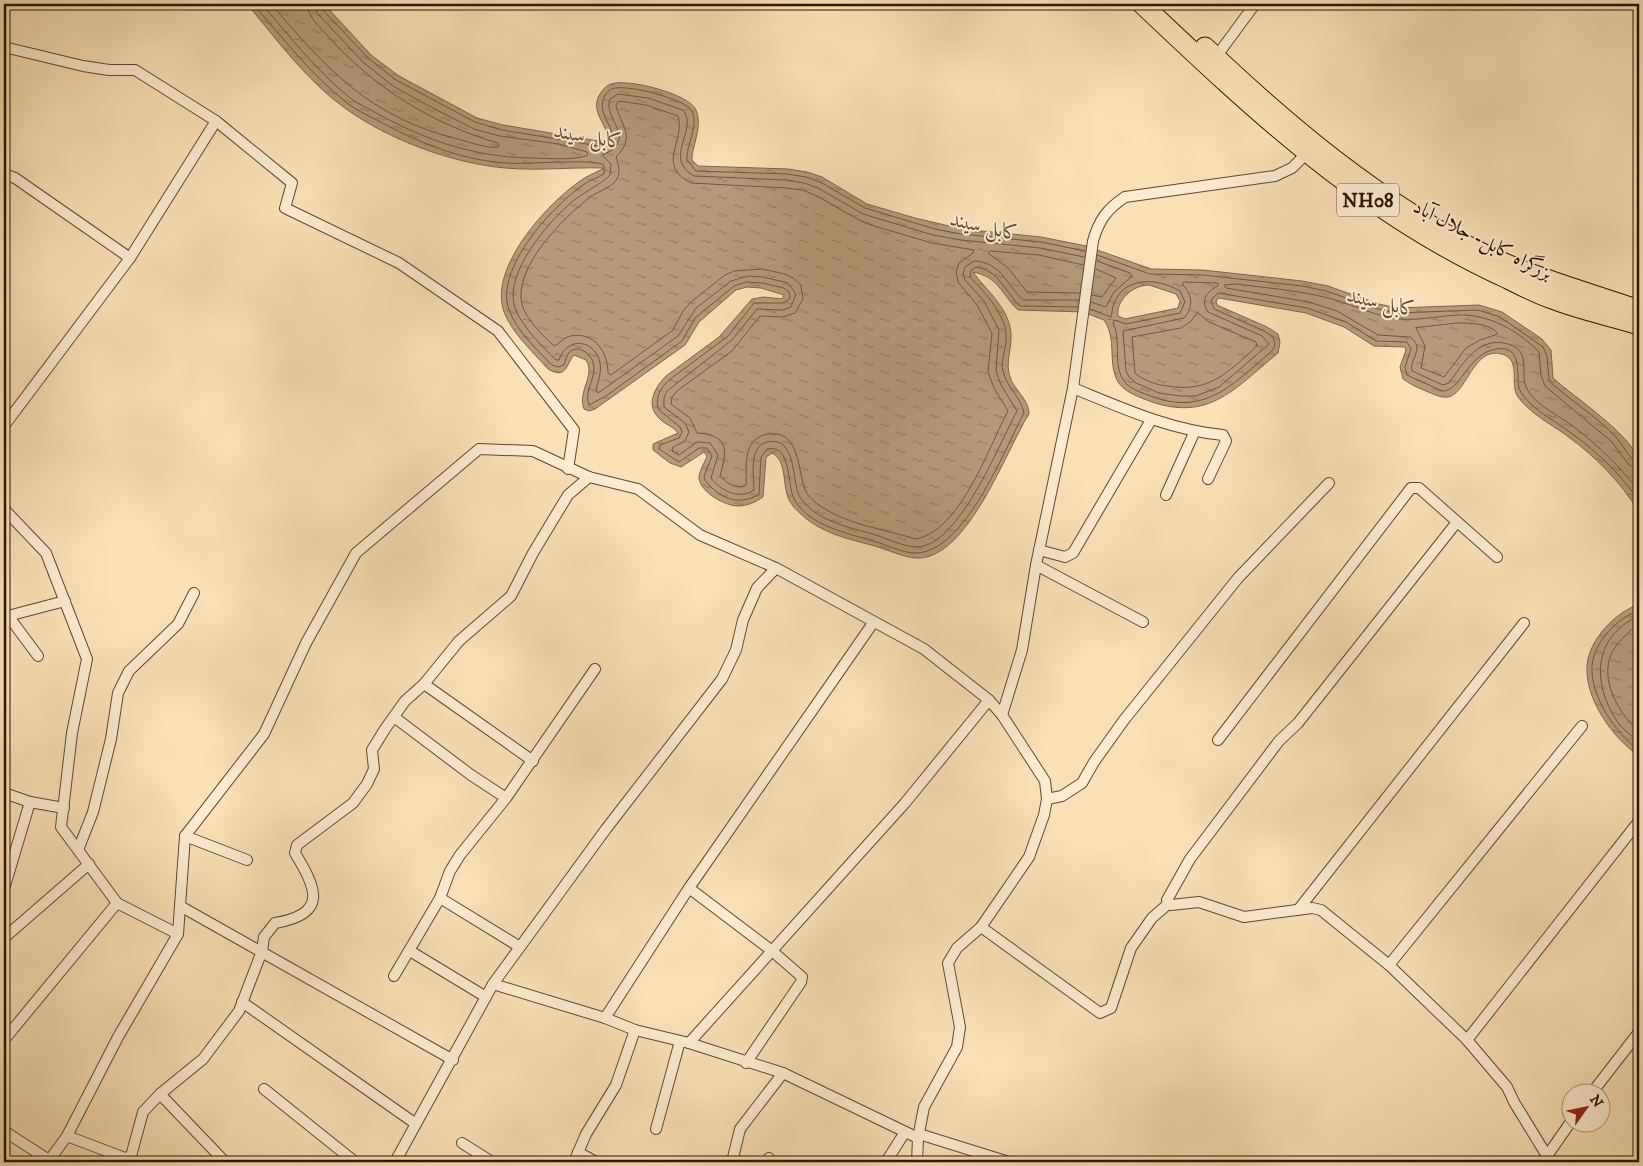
<svg xmlns="http://www.w3.org/2000/svg" width="1643" height="1166" font-family="'IM FELL DW Pica',Amiri,serif">
<defs>
<pattern id="water-ripples" width="26" height="14" patternUnits="userSpaceOnUse" patternTransform="scale(1.25)"><rect width="26" height="14" fill="#b49a79"/><path d="M2 4q2-2 4 0t4 0M15 11q2-2 4 0t4 0" fill="none" stroke="#937c61"/></pattern>
</defs>
<rect width="100%" height="100%" fill="#fae0b5"/>
<filter id="stains"><feTurbulence type="fractalNoise" baseFrequency=".004" numOctaves="4"/><feColorMatrix values="0 0 0 0 .2 0 0 0 0 .09 0 0 0 0 .02 0 0 0 .5 -.17"/></filter>
<radialGradient id="worn" r=".72"><stop offset=".6" stop-color="#630" stop-opacity="0"/><stop offset="1" stop-color="#630" stop-opacity=".3"/></radialGradient>
<g fill="url(#water-ripples)" stroke="#7e644b" fill-rule="evenodd">
<path d="M 247,4 L 324,4 L 371,55 L 399,76 L 477,118 L 503,125 L 604,142 L 608,137 C 606,125 594,114 597,101 C 599,93 605,86 611,84 C 627,78 690,94 696,110 C 702,123 695,141 692,155 L 692,160 L 698,166 L 788,169 L 807,172 L 822,177 L 867,204 L 915,218 L 962,229 L 1041,237 L 1086,246 L 1151,269 L 1203,270 L 1302,281 L 1328,286 L 1379,304 L 1397,308 L 1479,305 L 1502,312 L 1542,339 L 1551,350 L 1553,378 C 1574,397 1632,435 1639,461 C 1643,474 1639,498 1639,512 C 1620,481 1595,456 1566,435 C 1549,423 1531,414 1518,397 C 1509,384 1522,360 1502,354 C 1473,346 1467,394 1448,397 C 1441,398 1433,394 1426,391 C 1418,388 1410,384 1403,379 L 1400,367 L 1406,350 L 1405,347 L 1374,346 L 1344,327 L 1306,313 L 1219,298 L 1216,301 L 1217,305 L 1267,327 L 1278,334 L 1280,342 L 1278,353 C 1232,391 1207,424 1144,399 C 1132,394 1119,389 1115,375 C 1109,356 1116,338 1104,320 L 1083,312 L 1018,310 C 1001,294 999,277 973,272 C 986,290 1010,309 1011,334 C 1012,349 1005,363 1010,377 C 1014,390 1029,399 1029,414 C 1006,450 967,562 915,558 C 903,557 888,550 875,546 C 849,539 823,534 802,515 C 796,510 789,503 787,494 C 783,481 786,460 772,453 L 766,457 L 763,497 C 756,502 747,506 738,506 C 725,506 700,492 699,478 C 699,471 705,462 707,456 L 704,452 L 681,467 L 670,463 L 653,450 L 653,444 L 678,433 C 673,426 664,424 659,418 C 645,405 655,387 666,376 L 719,337 L 752,299 L 764,297 L 782,299 L 784,295 L 761,288 L 747,287 L 736,290 L 699,322 L 685,345 L 595,409 L 589,411 L 584,409 C 577,392 596,375 586,360 L 574,355 C 566,364 567,380 548,369 C 533,352 512,333 504,312 C 488,268 547,204 580,181 C 588,175 596,173 604,168 C 571,167 538,171 505,168 C 451,163 390,140 346,109 C 307,81 277,40 247,4 ZM 1149,285 L 1176,294 L 1180,301 L 1178,308 L 1125,319 L 1118,316 C 1116,300 1133,285 1149,285 Z"/>
<path d="M 1639,604 L 1639,756 C 1613,738 1585,700 1587,666 C 1589,639 1615,613 1639,604 Z"/>
</g>
<g fill="none" stroke-linecap="round" stroke-linejoin="round">
<g stroke="#70563f" stroke-width="1">
<path d="M 253,4 C 283,38 311,75 347,103 C 356,110 367,115 377,120 C 417,142 460,160 506,163 C 524,165 593,158 604,165 L 604,174 C 597,178 590,180 583,185 C 552,207 494,269 509,310 C 517,331 537,350 552,365 L 559,367 L 564,365 C 565,362 566,357 568,354 C 575,343 590,352 593,362 C 598,376 583,391 589,405 L 606,396 L 682,341 L 695,318 L 734,286 L 746,282 L 762,283 L 784,288 L 789,292 L 790,298 L 784,303 L 754,303 L 728,336 L 669,380 C 661,388 654,398 659,410 L 680,427 L 682,432 L 679,438 L 660,445 L 659,449 L 679,462 L 699,448 L 707,448 L 712,456 L 704,476 L 705,480 C 718,498 739,507 759,494 L 761,457 L 767,449 C 792,443 787,486 794,499 C 809,526 847,533 873,541 C 886,544 904,554 917,553 C 966,550 1004,450 1024,413 C 1021,397 1006,387 1003,371 C 1000,362 1006,350 1006,340 C 1008,316 985,293 970,277 L 971,270 L 976,267 C 1000,271 1004,291 1020,306 L 1078,307"/>
<path d="M 262,4 C 290,37 316,70 350,98 C 359,105 370,109 380,115 C 428,141 472,156 528,158 C 543,158 575,161 588,155 L 587,152 L 559,144 L 500,136 L 474,129 L 429,106 L 393,86 L 364,63 L 317,13 L 315,4"/>
<path d="M 271,4 C 328,70 369,117 458,139 C 470,142 487,149 498,147 L 498,143 C 432,124 373,87 327,35 C 319,26 308,17 307,4"/>
<path d="M 321,4 L 322,9 L 368,58 L 396,80 L 475,122 L 502,130 L 605,147 L 610,143 L 613,137 C 611,124 599,113 603,100 C 604,96 608,90 612,89 C 624,83 686,99 692,111 C 699,126 686,145 687,160 L 696,171 L 787,174 L 806,177 L 820,182 L 865,208 L 935,229 L 961,234 L 1041,242 L 1085,251"/>
<path d="M 619,101 L 646,105 L 678,116 C 686,141 655,165 691,183 L 786,188 L 802,190 L 815,195 L 859,220 L 874,226 L 932,243 L 974,250 L 973,253 L 959,263 L 956,272 L 958,282 L 977,305 L 992,333 L 988,372 L 994,388 L 1008,411 C 988,448 961,530 916,539 C 883,529 844,524 816,503 C 813,500 808,496 806,492 C 797,474 802,425 764,435 C 742,442 747,468 746,485 C 736,490 727,483 720,476 C 727,451 730,435 697,433 L 690,418 L 671,404 L 672,397 L 678,390 L 732,351 L 760,316 L 783,317 L 795,313 L 803,299 L 801,285 L 793,278 L 785,274 L 762,269 L 734,271 L 725,275 L 691,302 L 683,311 L 673,330 L 611,375 L 608,373 C 608,352 594,331 570,336 C 563,338 559,344 554,346 C 543,336 525,318 522,304 C 513,268 563,218 589,198 C 597,191 611,189 617,179 C 621,171 618,164 616,157 C 636,136 622,128 616,106 Z"/>
<path d="M 1097,255 L 1150,274 L 1203,275 L 1302,286 L 1326,291 L 1378,309 L 1396,313 L 1478,310 L 1500,317 L 1543,347 L 1547,356 L 1549,381 C 1571,401 1596,416 1616,437 C 1623,444 1629,461 1639,462"/>
<path d="M 1184,282 L 1218,283 L 1218,286 C 1207,291 1200,300 1208,312 L 1262,336 L 1269,344 L 1219,387 L 1196,396 L 1180,396 L 1159,393 L 1136,383 L 1129,377 L 1126,371 L 1123,331 L 1184,318 C 1194,307 1192,295 1183,285 Z"/>
<path d="M 1080,293 L 1027,292 L 1008,268 L 988,253 L 990,251 L 1039,255 L 1083,265"/>
<path d="M 1092,295 L 1102,297 L 1116,278 L 1096,269"/>
<path d="M 1079,300 L 1023,300 C 1006,284 1001,262 974,261 L 965,267 L 963,274 L 965,280 L 984,301 L 999,330 L 996,371 L 1001,385 L 1017,411 C 999,444 959,546 917,547 C 904,547 886,538 873,534 C 848,527 816,521 800,497 C 791,483 798,435 767,442 C 748,447 754,476 754,490 C 739,500 721,491 711,478 L 718,455 L 710,443 L 697,442 L 679,455 L 672,451 L 673,447 L 685,441 L 689,432 L 685,423 L 664,407 L 664,398 L 667,391 L 732,340 L 757,309 L 783,310 L 791,307 L 796,294 L 788,283 L 763,277 L 748,276 L 731,281 L 696,308 L 678,336 L 598,393 L 596,390 C 598,380 603,370 599,359 C 591,338 566,338 559,360 L 556,360 C 542,346 522,327 515,308 C 503,274 548,222 573,201 C 581,194 606,181 610,175 L 611,164 L 602,155 C 606,153 610,152 613,149 C 631,134 603,116 610,99 L 618,94 L 648,98 L 683,110 C 699,130 662,158 694,176 L 786,180 L 804,183 L 818,188 L 863,214 L 933,235 L 961,240 L 1040,248 L 1084,257"/>
<path d="M 1091,302 L 1106,307 L 1114,292 L 1132,276 L 1130,273 L 1097,261"/>
<path d="M 1090,309 L 1111,317 C 1112,314 1112,310 1113,306 C 1123,275 1158,278 1180,291 L 1185,302 L 1180,313 L 1126,324 L 1115,320 L 1113,323 C 1121,339 1114,360 1121,376 C 1126,387 1137,391 1148,395 C 1205,418 1233,384 1273,350 L 1275,344 L 1273,337 L 1264,331 L 1214,309 L 1211,300 L 1218,293 L 1307,308 L 1346,322 L 1376,341 L 1407,342 L 1411,349 L 1405,367 L 1407,375 L 1442,391 C 1460,393 1467,354 1496,349 C 1523,345 1516,373 1519,388 C 1521,394 1526,399 1530,403 C 1541,414 1555,421 1567,430 C 1594,449 1622,474 1639,502"/>
<path d="M 1198,313 L 1209,322 L 1256,342 L 1257,346 C 1227,373 1210,393 1167,386 C 1156,385 1143,380 1135,373 L 1132,337 L 1181,328 L 1190,322 Z"/>
<path d="M 1457,323 C 1469,323 1491,323 1498,334 L 1480,340 L 1466,348 L 1444,377 L 1421,368 L 1425,346 L 1416,328 Z"/>
<path d="M 1639,469 L 1629,465 L 1612,442 L 1545,386 L 1541,375 L 1539,352 C 1518,330 1488,314 1458,315 C 1436,316 1415,322 1393,318 C 1369,314 1347,302 1324,297 C 1295,290 1266,288 1237,284 L 1224,285 L 1226,288 L 1309,302 L 1337,311 L 1378,335 L 1410,337 C 1426,349 1409,358 1412,371 L 1443,385 L 1449,383 C 1462,365 1477,338 1504,343 C 1535,349 1518,374 1527,389 C 1537,407 1559,415 1574,427 C 1599,446 1620,467 1639,491"/>
<path d="M 1639,610 C 1618,618 1594,641 1592,666 C 1590,696 1616,734 1639,750"/>
<path d="M 1639,616 C 1591,637 1592,686 1619,724 C 1625,731 1633,737 1639,742"/>
<path d="M 1639,625 C 1633,627 1629,632 1624,637 C 1592,665 1613,708 1639,732"/>
</g>
<defs>
<g id="street">
<path d="M 4,47 L 83,66 L 109,70 L 135,70 L 216,121 L 292,183 L 285,208 L 399,263 L 498,331 L 574,430 L 568,469"/>
<path d="M 1216,57 L 1255,4"/>
<path d="M 4,174 L 15,178 L 130,258"/>
<path d="M 1073,388 C 1122,408 1170,430 1223,435 L 1226,441 L 1208,479"/>
<path d="M 4,426 L 130,258 L 216,121"/>
<path d="M 1166,495 L 1194,433"/>
<path d="M 4,509 L 46,553 L 87,659 L 72,733 L 61,827 L 117,903 L 178,934"/>
<path d="M 1457,522 L 1298,723 L 1279,741 L 1190,859 L 1167,900 L 1171,905 L 1199,902 L 1244,917 L 1312,908 L 1321,910 L 1389,965 L 1467,1040 L 1507,1087 L 1514,1102 L 1547,1156 L 1543,1162"/>
<path d="M 1039,550 L 1065,557 L 1073,553 L 1151,420"/>
<path d="M 1036,565 L 1143,622"/>
<path d="M 4,617 L 65,601"/>
<path d="M 9,617 L 38,656"/>
<path d="M 424,684 L 533,761"/>
<path d="M 394,717 L 471,775 L 506,798"/>
<path d="M 1218,740 L 1411,488 L 1419,488 L 1497,557"/>
<path d="M 4,793 L 30,802 L 64,808"/>
<path d="M 1047,799 L 1062,796 L 1082,783 L 1094,762 L 1124,720 L 1238,578 L 1329,483"/>
<path d="M 185,836 L 247,860"/>
<path d="M 78,850 L 93,812 L 111,739 L 118,693 L 129,671 L 178,624 L 194,593"/>
<path d="M 689,888 L 771,950 L 802,977 L 801,982 L 746,1063"/>
<path d="M 4,889 L 30,802"/>
<path d="M 440,898 L 520,947"/>
<path d="M 180,906 L 453,1060"/>
<path d="M 1298,910 L 1524,623"/>
<path d="M 981,927 L 1100,1013 L 1111,1008 L 1131,948 L 1152,918 L 1168,904"/>
<path d="M 4,938 L 89,864"/>
<path d="M 410,951 L 486,997"/>
<path d="M 1389,965 L 1582,726"/>
<path d="M 394,976 L 440,898 L 450,871 L 460,855 L 506,798 L 595,669"/>
<path d="M 493,984 L 605,1018 L 635,1030 L 689,1043 L 783,1073 L 918,1138"/>
<path d="M 242,1002 L 416,1124"/>
<path d="M 605,1018 L 689,888 L 873,623"/>
<path d="M 4,1040 L 117,903"/>
<path d="M 1467,1040 L 1639,821"/>
<path d="M 689,1043 L 905,803 L 989,700"/>
<path d="M 264,1089 L 355,1162"/>
<path d="M 160,1094 L 225,1162"/>
<path d="M 1591,1094 L 1639,1032"/>
<path d="M 656,1129 L 680,1041"/>
<path d="M 4,1131 L 49,1160"/>
<path d="M 919,1134 L 1009,1162"/>
<path d="M 67,1136 L 125,1158 L 131,1156 L 143,1112 L 160,1094 L 203,1059 L 239,1011 L 262,951 L 264,937 L 275,923 C 329,914 316,888 295,853 L 297,845 L 353,803 L 367,784 L 374,769 L 372,750 L 385,729 L 405,701 L 424,684 L 459,641 L 511,596 L 533,553 L 568,495 L 589,477"/>
<path d="M 462,1143 L 492,1162"/>
<path d="M 578,1152 L 596,1162"/>
<path d="M 1550,1161 L 1547,1156 L 1570,1123"/>
<path d="M 48,1162 L 67,1136 L 118,1037 L 178,934 L 185,836 L 264,734 L 306,643 L 356,553 L 479,449 L 533,451 L 589,477 L 638,489 L 700,535 L 776,568 L 924,649 L 989,700 L 1002,715"/>
<path d="M 395,1162 L 493,984 L 606,829 L 722,679 L 736,650 L 743,620 L 757,588 L 776,568"/>
<path d="M 574,1162 L 586,1134 L 616,1085 L 635,1030"/>
<path d="M 732,1162 L 740,1129 L 783,1073"/>
<path d="M 767,1162 L 769,1158"/>
<path d="M 886,1162 L 905,1132"/>
<path d="M 917,1162 L 918,1138 L 924,1107 L 957,1047 L 960,1027 L 948,963 L 957,948 L 981,927 L 1029,857 L 1044,815 L 1047,799 L 1045,781 L 1002,715 L 1022,650 L 1036,565 L 1073,388 L 1093,241 C 1099,220 1107,209 1125,197 L 1275,176 L 1292,168 L 1306,154"/>
</g>
<g id="highway">
<path d="M 1142,4 C 1255,111 1364,214 1508,279 C 1522,286 1537,294 1552,299 C 1580,310 1610,316 1639,325"/>
<path d="M 1205,47 C 1288,126 1379,203 1482,253 C 1532,277 1587,292 1639,310"/>
</g>
</defs>
<use href="#street" stroke="#604631" stroke-width="12"/>
<use href="#highway" stroke="#2d1305" stroke-width="21"/>
<use href="#street" stroke="#fcebcf" stroke-width="10"/>
<use href="#highway" stroke="#fae0b5" stroke-width="19"/>
</g>
<g text-anchor="middle" stroke-width="4" stroke-linejoin="round" paint-order="stroke">
<rect fill="#fcebcf" stroke="#6b5442" stroke-width="1" x="1337" y="183.5" width="62" height="33" rx="4"/>
<g font-size="19" font-weight="bold" fill="#2d1305">
<text x="1368" y="207">NH08</text>
</g>
<g font-size="20" fill="#2d1305" stroke="#fcebcf">
<text transform="translate(1483 239) rotate(27)" y="7">بزرگراه کابل- جلال آباد</text>
</g>
<g font-size="21" font-style="italic" fill="#634933" stroke="#fcebcf">
<text transform="translate(589 136) rotate(10)" y="7">کابل سيند</text>
<text transform="translate(985 226) rotate(13)" y="7">کابل سيند</text>
<text transform="translate(1382 302) rotate(13)" y="7">کابل سيند</text>
</g>
</g>
<rect width="1643" height="1166" fill="none" stroke="#fae0b5" stroke-width="20"/>
<rect x="5" y="5" width="1633" height="1156" fill="none" stroke="#2d1305" stroke-width="2.5"/>
<rect x="10" y="10" width="1623" height="1146" fill="none" stroke="#2d1305"/>
<g transform="translate(1586 1108) rotate(57)"><circle r="24" fill="#fcebcf" stroke="#a9957e"/>
<path d="M0-4L9 19L0 12L-9 19Z" fill="#8f2418"/>
<text y="-8" font-size="14" font-weight="bold" text-anchor="middle" fill="#2d1305">N</text>
</g>
<rect width="100%" height="100%" filter="url(#stains)"/>
<rect width="100%" height="100%" fill="url(#worn)"/>
</svg>
